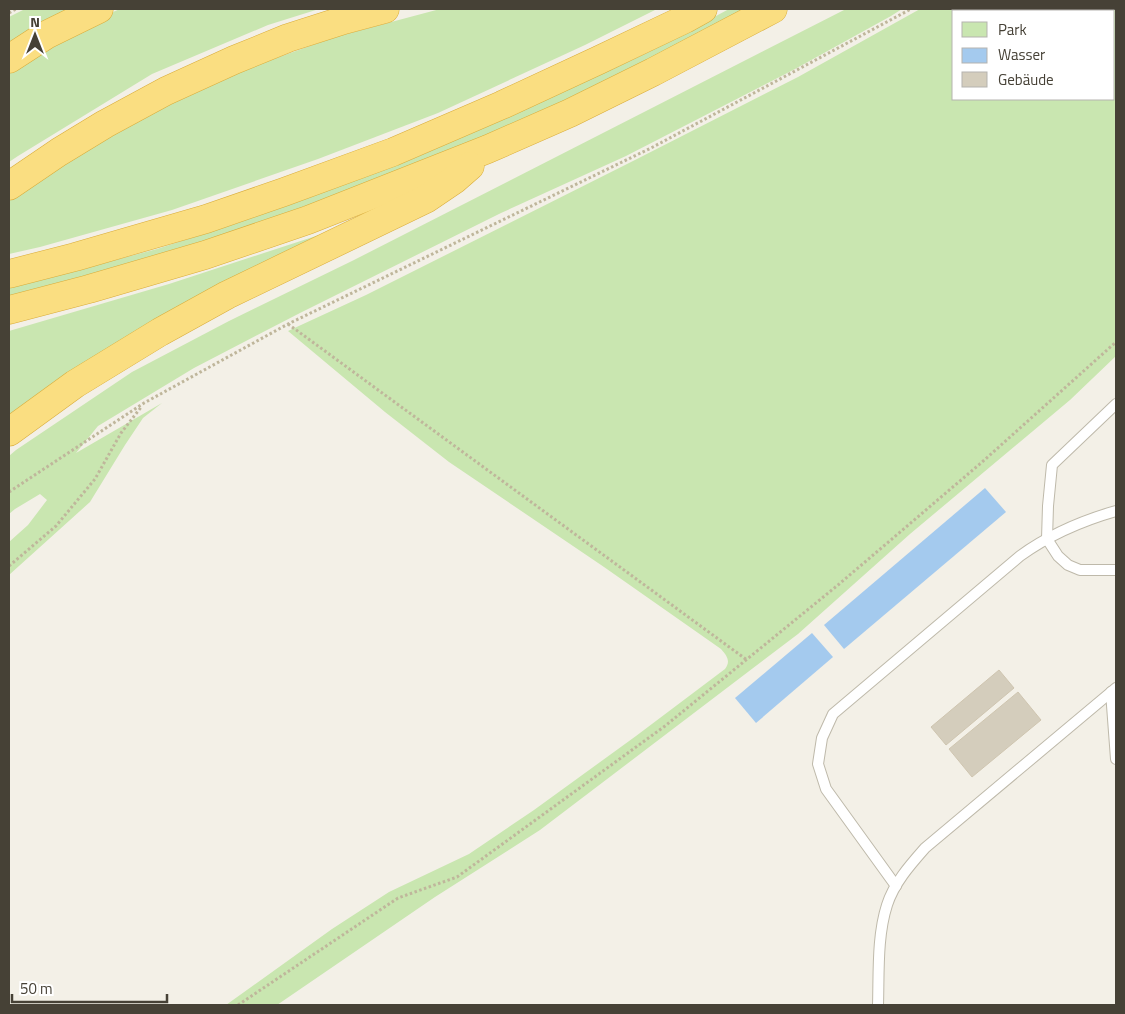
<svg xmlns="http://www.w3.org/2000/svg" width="1125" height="1014" font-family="'Titillium Web',sans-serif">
<rect width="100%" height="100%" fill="#f3f0e7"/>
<g fill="#c9e6b0" fill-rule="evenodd">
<path d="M 25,9 L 79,9 L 9,50 L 9,17 Z"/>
<path d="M 120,9 L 319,9 L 268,25 L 152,74 L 18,156 L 9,162 L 9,69 L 66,32 Z"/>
<path d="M 440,9 L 657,9 L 585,45 L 438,113 L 318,159 L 172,210 L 40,247 L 9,254 L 9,201 L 71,159 L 143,117 L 180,98 L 237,72 L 335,37 Z"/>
<path d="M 729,9 L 745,9 L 692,37 L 529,118 L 358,188 L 257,224 L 168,253 L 54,285 L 9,296 L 9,288 L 157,249 L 237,223 L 412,159 L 526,109 L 649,52 Z"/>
<path d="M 846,9 L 902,9 L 891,16 L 795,69 L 626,156 L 501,213 L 300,313 L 194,368 L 98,426 L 76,453 L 162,403 L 143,418 L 125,445 L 90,502 L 9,575 L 9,542 L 28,525 L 47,500 L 40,494 L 15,509 L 9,514 L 9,456 L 16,450 L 132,372 L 229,321 L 354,260 Z"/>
<path d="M 920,9 L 1116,9 L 1116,356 L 1070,400 L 910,534 L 798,634 L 540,830 L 435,897 L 277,1005 L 226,1005 L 332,929 L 389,892 L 469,854 L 534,810 L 636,736 L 725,669 C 731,661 727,656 721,649 L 604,567 L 449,462 L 385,412 L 288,331 L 366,295 L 635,160 L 798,77 ZM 954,11 L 1114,11 L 1114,99 L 954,99 Z"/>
<path d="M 319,235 L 322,235 L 9,416 L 9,331 L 169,284 Z"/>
</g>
<g fill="#a4caee">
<path d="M 985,488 L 1006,512 L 844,649 L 824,625 Z"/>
<path d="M 812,633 L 833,657 L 756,723 L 735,698 Z"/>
</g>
<g fill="#d4cdbc" stroke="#cfc5b0">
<path d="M 999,670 L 1014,688 L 946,745 L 931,727 Z"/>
<path d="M 1018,692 L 1041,720 L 972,777 L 949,749 Z"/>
</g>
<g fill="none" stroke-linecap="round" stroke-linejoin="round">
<defs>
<g id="service">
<path d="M 1116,404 L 1052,465 L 1048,506 L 1047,539 L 1058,556 L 1068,565 L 1080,570 L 1116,570"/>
<path d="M 1111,692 L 1116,759"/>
<path d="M 896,886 L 826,789 L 818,764 L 822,738 L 833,714 L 1020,556 C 1049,535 1081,521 1116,511"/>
<path d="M 878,1005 C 879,973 877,936 887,905 C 894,883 910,865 925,848 L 1116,688"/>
</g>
<g id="trunk">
<path d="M 9,59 L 46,35 L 99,9"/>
<path d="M 9,186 L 59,152 L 105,124 L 166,91 L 234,60 L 288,38 L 344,20 L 385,9"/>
<path d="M 9,274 L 75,257 L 206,219 L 284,192 L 393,152 L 502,105 L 599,60 L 685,19 L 703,9"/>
<path d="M 9,310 L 89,289 L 205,255 L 308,220 L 488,149 L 570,113 L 653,72 L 773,9"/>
<path d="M 9,432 L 75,384 L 160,332 L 227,295 L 426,199 L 454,180 L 470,166"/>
</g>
</defs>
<use href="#service" stroke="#beb9aa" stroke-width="12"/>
<use href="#trunk" stroke="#d9ac3b" stroke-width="29"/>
<g stroke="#bfb69b" stroke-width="3" stroke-dasharray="2.5 2.5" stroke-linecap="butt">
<path d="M 9,13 L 16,9"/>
<path d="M 288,324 L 747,660"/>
<path d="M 9,492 L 144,403 L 288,324 L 651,148 L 911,9"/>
<path d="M 9,566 L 56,526 L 95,479 L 121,433 L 142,406"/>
<path d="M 238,1005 L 398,898 L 457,877 L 665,726 L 838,585 L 981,463 L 1116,342"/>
</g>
<use href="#service" stroke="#fff" stroke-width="10"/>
<use href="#trunk" stroke="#fade81" stroke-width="28"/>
</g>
<rect width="1125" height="1014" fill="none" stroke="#464136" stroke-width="20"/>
<rect x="952" y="10" width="162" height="90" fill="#ffffff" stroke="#b5b3af"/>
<rect x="962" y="22" width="25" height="15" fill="#c9e6b0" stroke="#b5b3af"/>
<text x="998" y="35" font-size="15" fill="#464136">Park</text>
<rect x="962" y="48" width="25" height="15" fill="#a4caee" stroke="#b5b3af"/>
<text x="998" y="60" font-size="15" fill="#464136">Wasser</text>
<rect x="962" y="72" width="25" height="15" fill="#d4cdbc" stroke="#b5b3af"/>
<text x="998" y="85" font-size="15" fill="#464136">Gebäude</text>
<g transform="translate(35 35)" stroke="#ffffff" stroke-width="4" paint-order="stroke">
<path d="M0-4L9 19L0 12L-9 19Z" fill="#464136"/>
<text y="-8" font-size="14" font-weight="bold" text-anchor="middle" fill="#464136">N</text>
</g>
<path d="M12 994v8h155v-8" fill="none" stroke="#464136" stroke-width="2.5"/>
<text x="20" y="994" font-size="15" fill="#464136" stroke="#ffffff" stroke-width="4" paint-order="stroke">50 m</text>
</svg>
